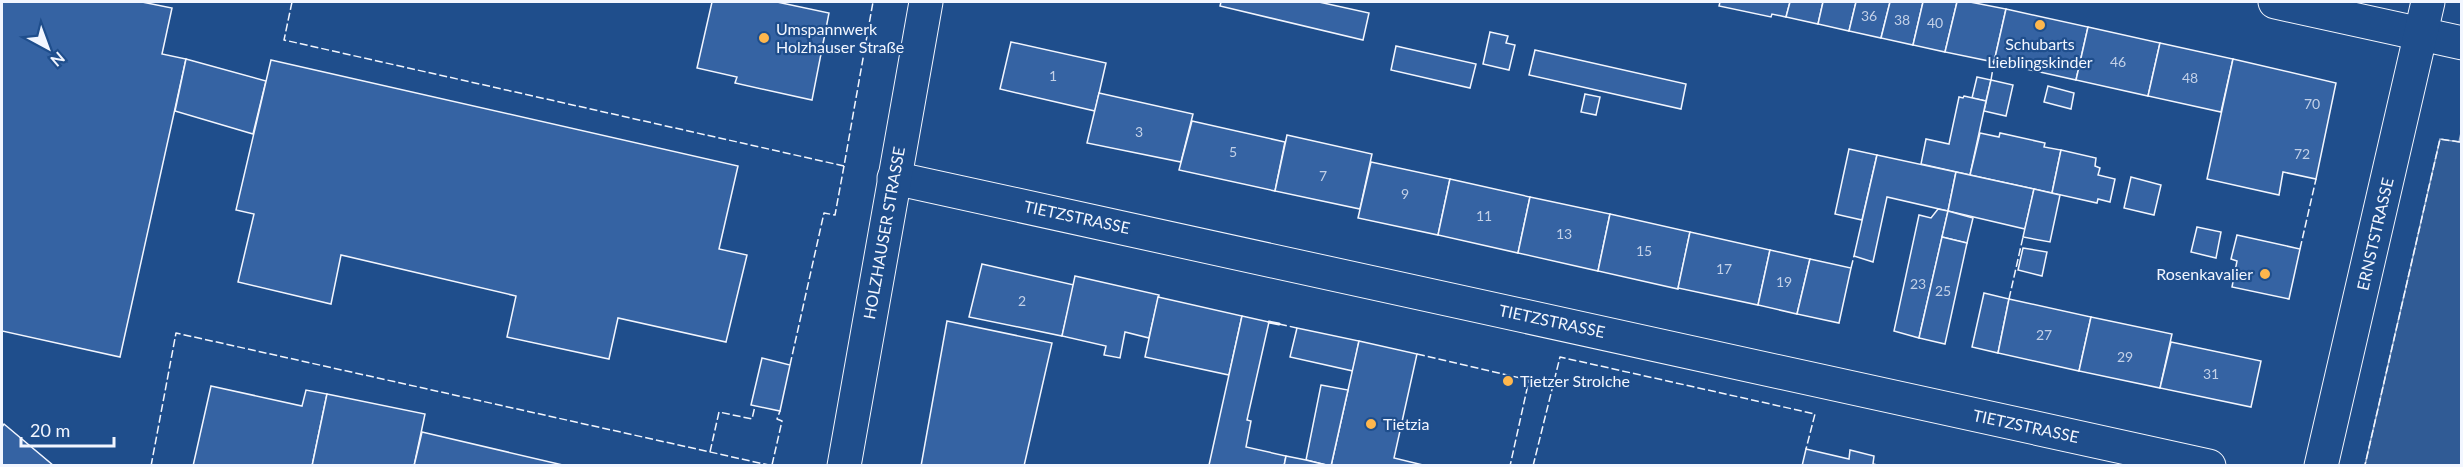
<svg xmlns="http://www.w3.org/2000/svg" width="2463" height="467" font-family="Lato,sans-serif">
<rect width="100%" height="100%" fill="#1f4e8c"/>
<path fill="#305b95" stroke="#a8bbd7" stroke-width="1.5" d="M 2461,133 L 2461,465 L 2365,465 L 2440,139 L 2459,142 Z"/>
<g fill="#3563a3" stroke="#f2f6ff" stroke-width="1.5">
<path d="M 2,2 L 142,2 L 172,8 L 162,54 L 186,59 L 120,357 L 2,331 Z"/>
<path d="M 712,2 L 777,2 L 829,13 L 812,100 L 735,83 L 737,77 L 697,68 Z"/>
<path d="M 1221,2 L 1319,2 L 1369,13 L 1363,40 L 1220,6 Z"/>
<path d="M 1720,2 L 1790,2 L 1786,17 L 1772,14 L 1771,17 L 1719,6 Z"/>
<path d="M 1790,2 L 1823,2 L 1818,24 L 1786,17 Z"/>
<path d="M 1823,2 L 1856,2 L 1849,31 L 1818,24 Z"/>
<path d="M 1856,2 L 1890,2 L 1881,38 L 1849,31 Z"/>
<path d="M 1890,2 L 1923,2 L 1913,45 L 1881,38 Z"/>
<path d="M 1923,2 L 1957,2 L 1945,52 L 1913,45 Z"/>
<path d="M 1957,2 L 1970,2 L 2006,9 L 1994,62 L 1945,52 Z"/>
<path d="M 2006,9 L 2088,27 L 2076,80 L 1994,62 Z"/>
<path d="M 2088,27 L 2160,43 L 2148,96 L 2076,80 Z"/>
<path d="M 1490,32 L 1508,36 L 1506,43 L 1515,45 L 1509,70 L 1483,64 Z"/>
<path d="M 1011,42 L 1106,63 L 1095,111 L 1000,89 Z"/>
<path d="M 2160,43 L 2233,59 L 2221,112 L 2148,96 Z"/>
<path d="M 1396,46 L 1476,64 L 1470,88 L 1391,70 Z"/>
<path d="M 1535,50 L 1686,84 L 1681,109 L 1529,75 Z"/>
<path d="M 186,59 L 266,81 L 253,134 L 175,111 Z"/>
<path d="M 2233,59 L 2336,83 L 2316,179 L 2283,172 L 2279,195 L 2207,179 Z"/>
<path d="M 271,60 L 738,166 L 719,249 L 747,255 L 726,342 L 618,318 L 609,359 L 507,337 L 516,296 L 341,255 L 331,304 L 238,282 L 254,214 L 236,210 Z"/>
<path d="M 1977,77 L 1991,80 L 1986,101 L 1972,98 Z"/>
<path d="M 1991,80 L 2013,85 L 2006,116 L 1984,111 Z"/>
<path d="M 2048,86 L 2074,93 L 2071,109 L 2044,102 Z"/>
<path d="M 1099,93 L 1193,114 L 1181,162 L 1087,143 Z"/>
<path d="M 1585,94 L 1600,97 L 1596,115 L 1581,112 Z"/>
<path d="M 1964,96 L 1986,101 L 1970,175 L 1921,164 L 1926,139 L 1949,144 L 1959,97 L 1963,98 Z"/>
<path d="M 1192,121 L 1285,142 L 1275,191 L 1179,170 Z"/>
<path d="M 1980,133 L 1999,137 L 2000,133 L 2045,143 L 2044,147 L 2061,150 L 2052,193 L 1970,175 Z"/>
<path d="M 1287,135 L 1372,154 L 1360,209 L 1275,191 Z"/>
<path d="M 1849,149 L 1877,155 L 1862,220 L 1835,214 Z"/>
<path d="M 2061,150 L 2096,158 L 2095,166 L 2100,168 L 2098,175 L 2115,179 L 2110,202 L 2098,199 L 2097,203 L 2052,193 Z"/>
<path d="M 1877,155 L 1956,172 L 1948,211 L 1887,197 L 1873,262 L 1854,256 Z"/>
<path d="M 1371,162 L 1450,179 L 1438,235 L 1358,218 Z"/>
<path d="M 1956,172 L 2034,189 L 2025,229 L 1948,211 Z"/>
<path d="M 2131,177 L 2161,185 L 2154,215 L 2124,208 Z"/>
<path d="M 1450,179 L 1530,197 L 1518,253 L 1438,235 Z"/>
<path d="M 2034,189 L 2060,195 L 2050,242 L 2023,237 Z"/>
<path d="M 1530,197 L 1610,214 L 1598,271 L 1518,253 Z"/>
<path d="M 1938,209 L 1948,211 L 1919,338 L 1894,331 L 1919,215 L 1931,218 Z"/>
<path d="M 1948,211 L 1973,218 L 1967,243 L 1942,237 Z"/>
<path d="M 1610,214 L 1690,232 L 1678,289 L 1598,271 Z"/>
<path d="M 2197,227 L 2221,232 L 2216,258 L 2191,252 Z"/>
<path d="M 1690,232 L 1770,250 L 1758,305 L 1678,288 Z"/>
<path d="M 2237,235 L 2300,249 L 2289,299 L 2232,287 L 2237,261 L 2231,259 Z"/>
<path d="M 1942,237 L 1967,243 L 1945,344 L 1919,338 Z"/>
<path d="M 2023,248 L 2047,252 L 2042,276 L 2018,270 Z"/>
<path d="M 1770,250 L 1810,259 L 1797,314 L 1758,305 Z"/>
<path d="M 1810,259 L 1851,268 L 1839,323 L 1797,314 Z"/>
<path d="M 982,264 L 1074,285 L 1062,336 L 969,317 Z"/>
<path d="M 1075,276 L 1159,295 L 1149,338 L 1125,332 L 1120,358 L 1104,355 L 1106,346 L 1062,336 Z"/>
<path d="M 1984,293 L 2009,299 L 1998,353 L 1972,347 Z"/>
<path d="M 1158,297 L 1242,316 L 1229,375 L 1145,357 Z"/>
<path d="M 2009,299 L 2091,317 L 2079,371 L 1998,353 Z"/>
<path d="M 1242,316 L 1269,322 L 1247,420 L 1251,421 L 1246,447 L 1286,456 L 1284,466 L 1209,465 Z"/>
<path d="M 2091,317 L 2172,334 L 2160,388 L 2079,371 Z"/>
<path d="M 947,321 L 1052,343 L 1024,466 L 921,466 Z"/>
<path d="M 1297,328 L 1359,341 L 1353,371 L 1290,357 Z"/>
<path d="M 1359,341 L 1417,354 L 1394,458 L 1427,466 L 1331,466 Z"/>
<path d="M 2171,342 L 2261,361 L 2251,407 L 2160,388 Z"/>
<path d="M 762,358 L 790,365 L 780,411 L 751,405 Z"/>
<path d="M 1321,385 L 1348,390 L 1331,466 L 1306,460 Z"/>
<path d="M 211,386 L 302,406 L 306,390 L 327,394 L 312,466 L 193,466 Z"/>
<path d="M 327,394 L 425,414 L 414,466 L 312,466 Z"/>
<path d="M 4,424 L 54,466 L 2,466 L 2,427 Z"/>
<path d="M 422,432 L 567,466 L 414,466 Z"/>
<path d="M 1806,449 L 1849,459 L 1850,450 L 1874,456 L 1873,464 L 1882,466 L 1802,466 Z"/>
<path d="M 1286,456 L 1306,460 L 1330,466 L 1284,466 Z"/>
</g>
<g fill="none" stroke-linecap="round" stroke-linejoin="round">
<defs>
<g id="minor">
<path d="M 2275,2 L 2462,43"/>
<path d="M 894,178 L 2209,466"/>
<path d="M 2321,466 L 2428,2"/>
</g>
<path id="major" d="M 844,466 L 926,2"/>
</defs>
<use href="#minor" stroke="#f2f6ff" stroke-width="35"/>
<use href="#major" stroke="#f2f6ff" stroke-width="35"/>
<use href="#minor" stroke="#1f4e8c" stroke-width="33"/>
<use href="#major" stroke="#1f4e8c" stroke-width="33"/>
<g stroke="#f2f6ff" stroke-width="1.5" stroke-dasharray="8 3" stroke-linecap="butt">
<path d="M 292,2 L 284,40 L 844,166 L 873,2"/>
<path d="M 1991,80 L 1994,62"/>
<path d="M 2300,249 L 2316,179"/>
<path d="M 1851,268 L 1854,256"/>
<path d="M 2009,299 L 2023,237"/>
<path d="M 1279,324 L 1297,328"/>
<path d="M 1417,354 L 1529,380 L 1510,466"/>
<path d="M 790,365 L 824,213 L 835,215 L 844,166"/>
<path d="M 710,452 L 719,412 L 752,419 L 755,406"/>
<path d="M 772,465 L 782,421 L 777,419 L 780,411"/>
<path d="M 151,466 L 176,333 L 773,466"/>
<path d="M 1533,466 L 1560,357 L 1815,414 L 1806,449"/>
<path d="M 2370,466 L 2365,465 L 2440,139 L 2460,142 L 2462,133"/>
</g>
<path stroke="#f2f6ff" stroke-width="3" d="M 1269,322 L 1279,324"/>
</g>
<g fill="#ffb74d" stroke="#1f4e8c" stroke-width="2">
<circle cx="2040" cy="25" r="6"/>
<circle cx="764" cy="38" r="6"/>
<circle cx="2265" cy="274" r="6"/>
<circle cx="1508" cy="381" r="6"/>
<circle cx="1371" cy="424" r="6"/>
</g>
<g text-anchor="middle" stroke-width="4.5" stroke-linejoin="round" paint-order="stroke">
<g font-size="14" fill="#c3d1e8">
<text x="1869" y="21">36</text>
<text x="1902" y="25">38</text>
<text x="1935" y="28">40</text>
<text x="2118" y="67">46</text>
<text x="1053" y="81">1</text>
<text x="2190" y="83">48</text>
<text x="2312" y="109">70</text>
<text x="1139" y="137">3</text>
<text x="1233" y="157">5</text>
<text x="2302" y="159">72</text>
<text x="1323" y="181">7</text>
<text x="1405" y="199">9</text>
<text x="1484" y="221">11</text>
<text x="1564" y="239">13</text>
<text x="1644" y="256">15</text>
<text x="1724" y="274">17</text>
<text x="1784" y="287">19</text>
<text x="1918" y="289">23</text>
<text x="1943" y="296">25</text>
<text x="1022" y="306">2</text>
<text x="2044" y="340">27</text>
<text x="2125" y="362">29</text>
<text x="2211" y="379">31</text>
</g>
<g font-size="16" fill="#f2f6ff" stroke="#1f4e8c" text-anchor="start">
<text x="776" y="35">Umspannwerk<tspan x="776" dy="18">Holzhauser Straße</tspan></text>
<text x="2040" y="50" text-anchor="middle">Schubarts<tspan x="2040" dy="18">Lieblingskinder</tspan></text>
<text x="2253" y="280" text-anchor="end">Rosenkavalier</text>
<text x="1520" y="387">Tietzer Strolche</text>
<text x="1383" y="430">Tietzia</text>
</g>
<g font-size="16" fill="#f2f6ff" stroke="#1f4e8c">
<text transform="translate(1077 217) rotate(12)" y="6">TIETZSTRASSE</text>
<text transform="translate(884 233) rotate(-80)" y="6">HOLZHAUSER STRASSE</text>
<text transform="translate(2375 234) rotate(-77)" y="6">ERNSTSTRASSE</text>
<text transform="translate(1552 321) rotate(12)" y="6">TIETZSTRASSE</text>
<text transform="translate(2026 426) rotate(12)" y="6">TIETZSTRASSE</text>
</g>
</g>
<rect width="2463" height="467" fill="none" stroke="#f2f6ff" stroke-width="6"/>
<g transform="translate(48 48) rotate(139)" stroke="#1f4e8c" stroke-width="4.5" paint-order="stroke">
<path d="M0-4.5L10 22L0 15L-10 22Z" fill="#f2f6ff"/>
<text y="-9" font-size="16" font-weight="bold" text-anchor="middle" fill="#f2f6ff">N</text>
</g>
<path d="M21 437v9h93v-9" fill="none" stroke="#f2f6ff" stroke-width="3"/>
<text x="30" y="437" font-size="18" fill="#f2f6ff" stroke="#1f4e8c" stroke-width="4.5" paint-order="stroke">20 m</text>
</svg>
